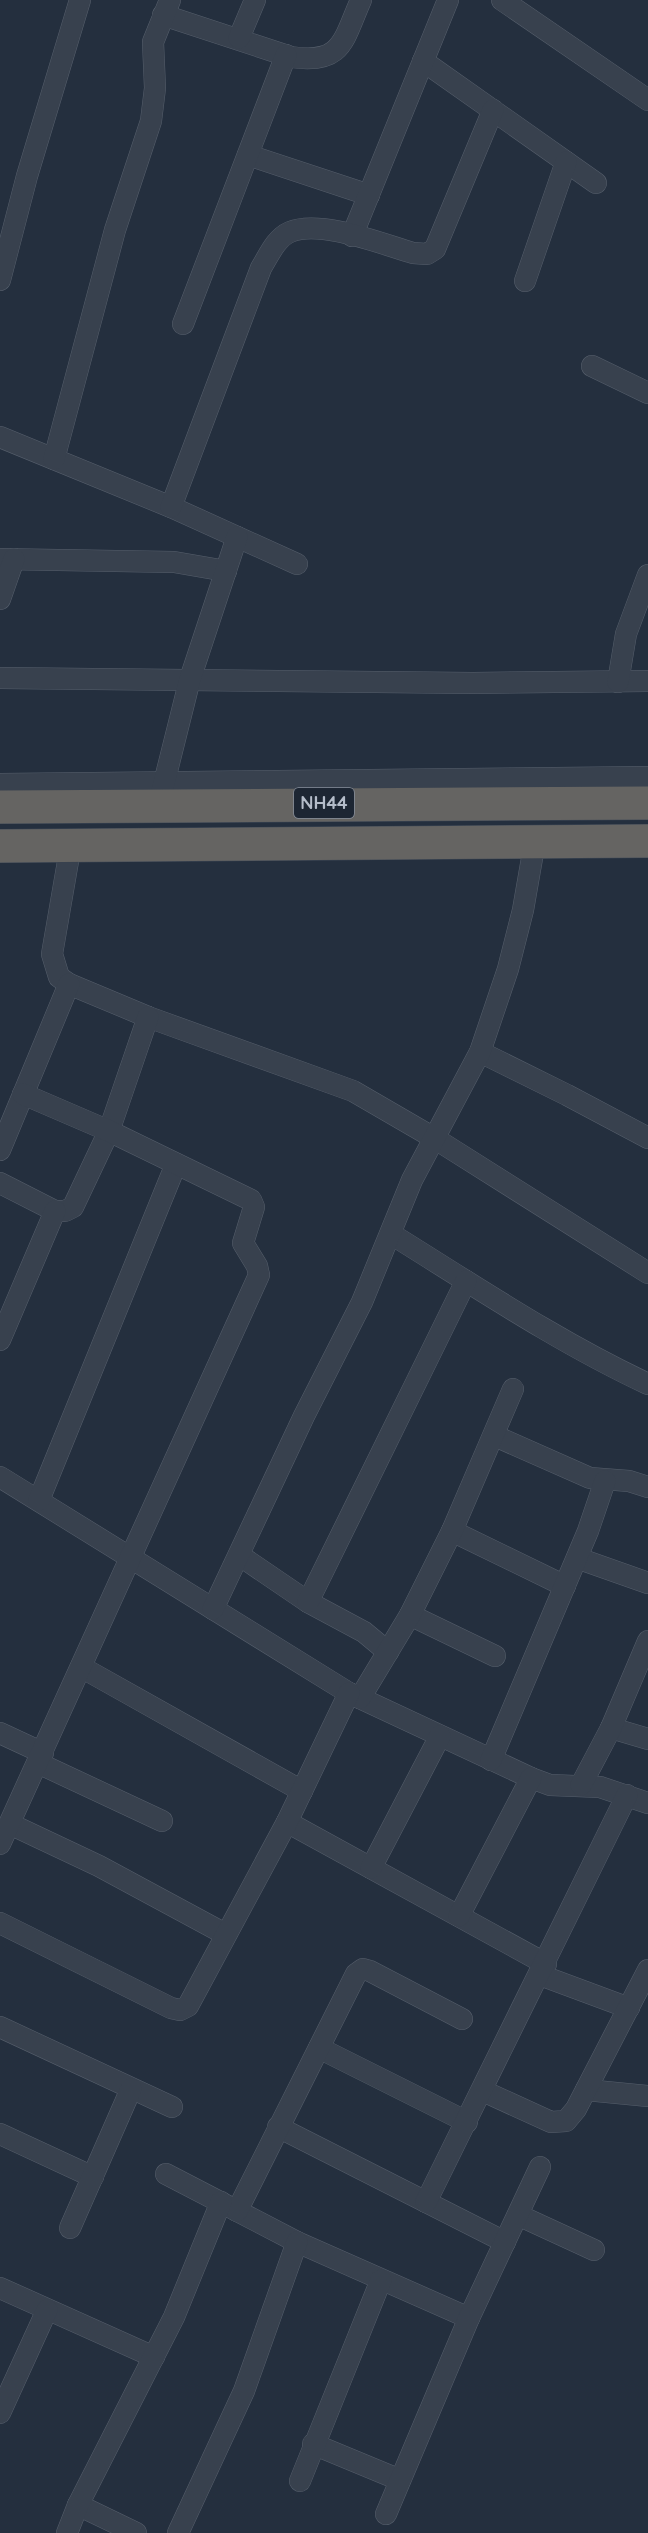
<svg xmlns="http://www.w3.org/2000/svg" width="648" height="2533" font-family="Quicksand,sans-serif">
<rect width="100%" height="100%" fill="#242f3e"/>
<g fill="none" stroke-linecap="round" stroke-linejoin="round">
<defs>
<g id="minor">
<path d="M 502,0 L 648,100"/>
<path d="M 163,15 L 291,57 C 343,65 343,40 361,0"/>
<path d="M 239,38 L 255,0"/>
<path d="M 423,61 L 596,183"/>
<path d="M 248,155 L 369,195"/>
<path d="M 352,236 L 448,0"/>
<path d="M 0,280 L 27,176 L 80,0"/>
<path d="M 525,281 L 566,162"/>
<path d="M 183,324 L 286,55"/>
<path d="M 592,366 L 648,393"/>
<path d="M 0,437 L 171,507 L 297,564"/>
<path d="M 54,459 L 115,230 L 151,121 L 155,88 L 153,42 L 170,0"/>
<path d="M 171,507 L 261,268 C 269,255 276,238 290,232 C 320,219 382,244 413,253 L 427,254 L 435,249 L 493,110"/>
<path d="M 0,559 L 174,562 L 226,571"/>
<path d="M 0,599 L 14,559"/>
<path d="M 0,678 L 473,683 L 648,681"/>
<path d="M 618,682 L 626,634 L 648,575"/>
<path d="M 0,784 L 648,777"/>
<path d="M 161,795 L 190,679 L 237,537"/>
<path d="M 71,844 L 52,954 L 59,977 L 69,984 L 148,1017 L 353,1091 L 434,1138 L 648,1273"/>
<path d="M 480,1052 L 567,1095 L 648,1138"/>
<path d="M 0,1150 L 69,984"/>
<path d="M 0,1183 L 55,1211 L 65,1211 L 73,1207 L 109,1131 L 148,1017"/>
<path d="M 391,1234 C 475,1286 558,1342 648,1384"/>
<path d="M 0,1340 L 55,1211"/>
<path d="M 495,1436 L 590,1478 L 629,1481 L 648,1487"/>
<path d="M 0,1477 L 349,1693 L 531,1778 L 550,1785 L 600,1787 L 648,1803"/>
<path d="M 39,1500 L 176,1164"/>
<path d="M 452,1531 L 565,1586"/>
<path d="M 239,1555 L 308,1602 L 364,1632 L 388,1652"/>
<path d="M 577,1558 L 648,1583"/>
<path d="M 308,1602 L 466,1281"/>
<path d="M 213,1609 L 304,1416 L 362,1302 L 412,1180 L 480,1052 L 508,969 L 523,910 L 535,841"/>
<path d="M 410,1615 L 495,1656"/>
<path d="M 81,1667 L 302,1791"/>
<path d="M 360,1698 L 410,1615 L 452,1531 L 513,1389"/>
<path d="M 611,1728 L 648,1739"/>
<path d="M 0,1733 L 43,1753"/>
<path d="M 491,1760 L 588,1531 L 605,1481"/>
<path d="M 38,1763 L 162,1821"/>
<path d="M 581,1785 L 611,1728 L 648,1641"/>
<path d="M 287,1822 L 546,1964"/>
<path d="M 10,1824 L 99,1866 L 225,1934"/>
<path d="M 0,1844 L 259,1275 L 257,1266 L 243,1243 L 254,1207 L 251,1200 L 109,1131 L 23,1094"/>
<path d="M 371,1868 L 440,1736"/>
<path d="M 459,1916 L 531,1778"/>
<path d="M 0,1923 L 171,2008 L 180,2010 L 188,2006 L 287,1822 L 349,1693"/>
<path d="M 540,1975 L 629,2008"/>
<path d="M 0,2027 L 172,2107"/>
<path d="M 319,2048 L 467,2122"/>
<path d="M 586,2090 L 648,2096"/>
<path d="M 483,2091 L 551,2122 L 566,2121 L 576,2109 L 648,1970"/>
<path d="M 278,2127 L 505,2242"/>
<path d="M 0,2134 L 93,2177"/>
<path d="M 166,2174 L 297,2242 L 469,2318"/>
<path d="M 426,2202 L 627,1795"/>
<path d="M 237,2211 L 356,1974 L 363,1969 L 370,1971 L 462,2019"/>
<path d="M 518,2215 L 594,2250"/>
<path d="M 70,2228 L 131,2089"/>
<path d="M 0,2288 L 154,2357"/>
<path d="M 0,2413 L 47,2310"/>
<path d="M 313,2444 L 400,2480"/>
<path d="M 300,2481 L 381,2280"/>
<path d="M 78,2505 L 136,2533"/>
<path d="M 386,2514 L 469,2318 L 540,2167"/>
<path d="M 67,2533 L 78,2505 L 174,2317 L 221,2202"/>
<path d="M 178,2533 L 244,2391 L 297,2242"/>
</g>
<g id="trunk">
<path d="M 0,807 L 648,803"/>
<path d="M 0,846 L 648,841"/>
</g>
</defs>
<use href="#minor" stroke="#565f6c" stroke-width="22"/>
<use href="#trunk" stroke="#434c59" stroke-width="34"/>
<use href="#minor" stroke="#38414e" stroke-width="21"/>
<use href="#trunk" stroke="#656462" stroke-width="33"/>
</g>
<g text-anchor="middle" stroke-width="6" stroke-linejoin="round" paint-order="stroke">
<rect fill="#1d2633" stroke="#878f9c" stroke-width="1.5" x="294" y="788" width="60" height="30" rx="4.5"/>
<g font-size="18" font-weight="bold" fill="#b4bcc9">
<text x="324" y="809">NH44</text>
</g>
</g>
</svg>
